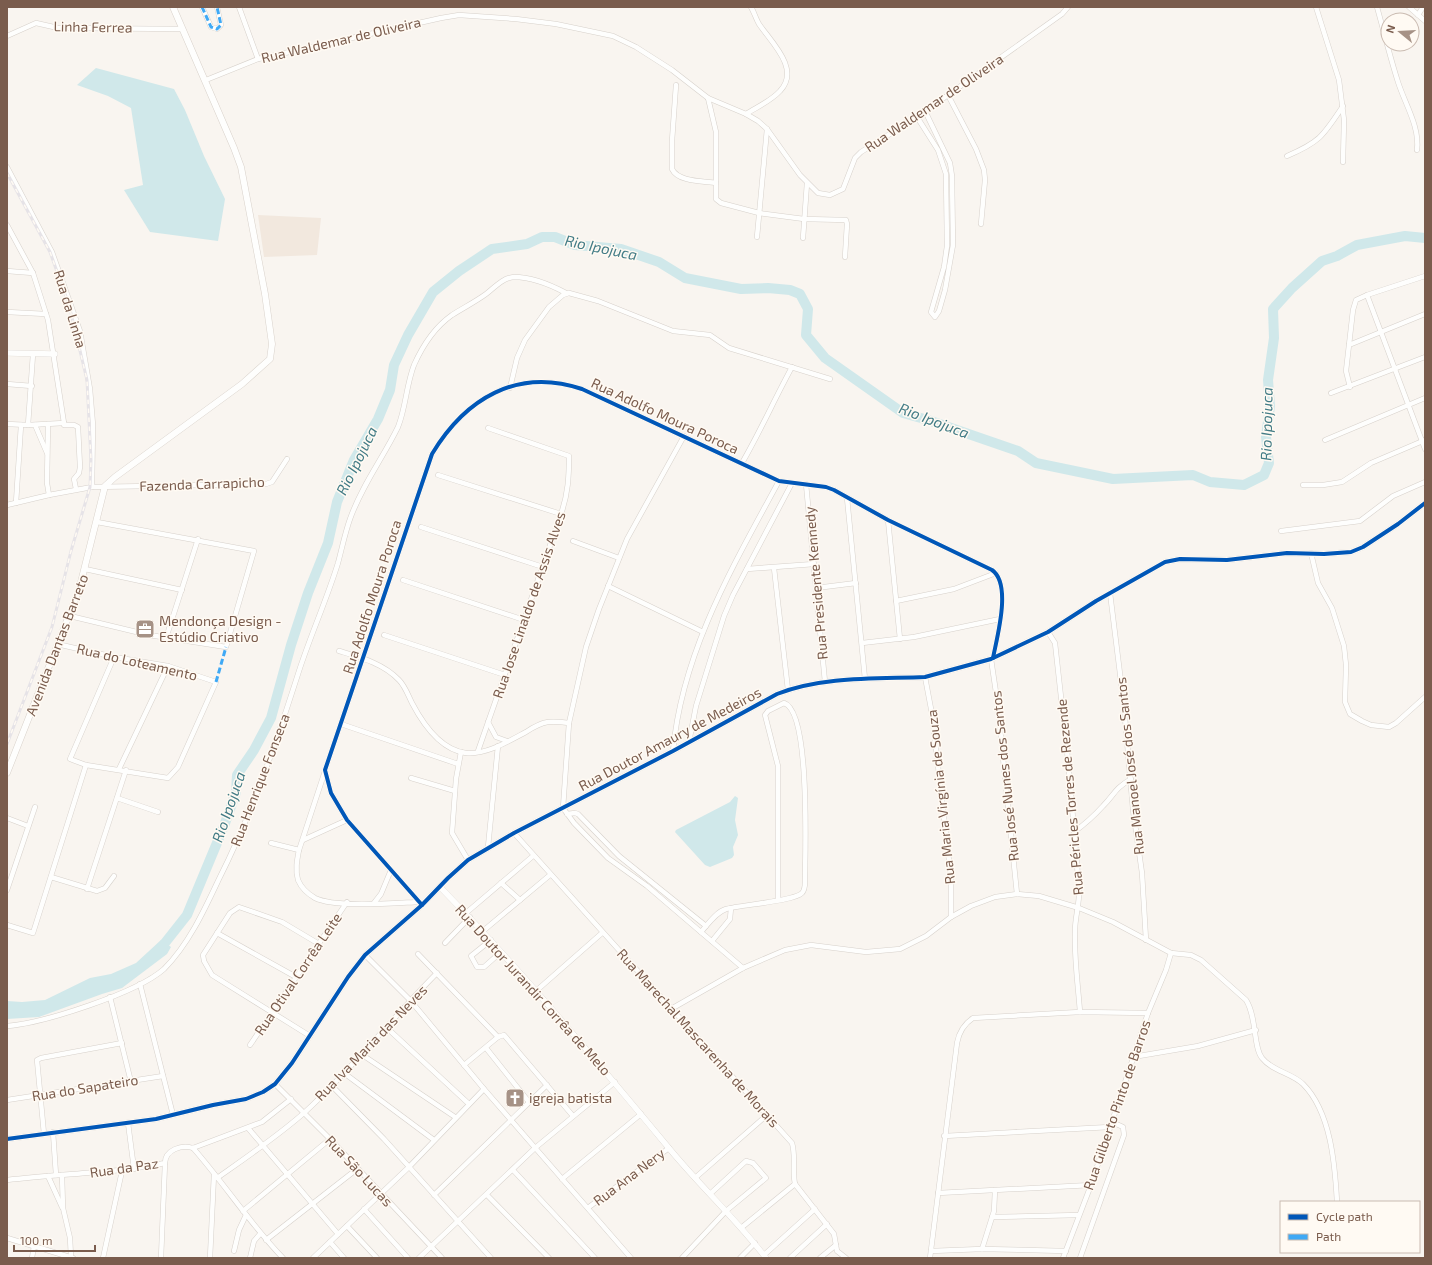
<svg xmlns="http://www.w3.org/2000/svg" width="1432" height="1265" font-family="'Exo 2',sans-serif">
<rect width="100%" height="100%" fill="#f9f5f0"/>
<path fill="#f2e8de" d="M 258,215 L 321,218 L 317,255 L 264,257 Z"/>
<g fill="#d0e8ea">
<path d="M 96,68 L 174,89 L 185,110 L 204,156 L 225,199 L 218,241 L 150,232 L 124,190 L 143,185 L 131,108 L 108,96 L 77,85 Z"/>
<path d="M 735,796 L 738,798 L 735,820 L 738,835 L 733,847 L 734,855 L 732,858 L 710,867 L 705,865 L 675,832 L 676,830 L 730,802 Z"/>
<path d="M 161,940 L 171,947 L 167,954 L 122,988 L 102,994 L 39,1017 L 7,1019 L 7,1001 L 22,1002 L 45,1000 L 90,978 L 111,974 L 136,963 Z"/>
</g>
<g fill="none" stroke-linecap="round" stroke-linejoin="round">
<path stroke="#d0e8ea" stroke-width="10" d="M 157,953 L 187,915 L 224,826 L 236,792 L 237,775 L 254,750 L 271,718 L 291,645 L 308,593 L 328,543 L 337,502 L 354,460 L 378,419 L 390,390 L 394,365 L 408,335 L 433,292 L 459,271 L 492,249 L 527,244 L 542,237 L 555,237 L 575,245 L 621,249 L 659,262 L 685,278 L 741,289 L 768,288 L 790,290 L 800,294 L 808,309 L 806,335 L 825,358 L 903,413 L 928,420 L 1018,451 L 1036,463 L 1113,479 L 1193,475 L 1210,482 L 1244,485 L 1264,475 L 1269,463 L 1266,437 L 1270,406 L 1268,380 L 1274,338 L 1273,309 L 1292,288 L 1322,261 L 1337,256 L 1357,245 L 1405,236 L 1425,238"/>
<defs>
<g id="minor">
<path d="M 202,7 L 211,27 L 217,29 L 221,25 L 217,7"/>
<path d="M 239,7 L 258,59"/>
<path d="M 1316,7 L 1339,80 L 1344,120 L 1343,162"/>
<path d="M 1377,7 C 1384,32 1390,57 1398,82 C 1405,104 1420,127 1417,150"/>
<path d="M 1409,7 L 1425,21"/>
<path d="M 1418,15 L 1423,7"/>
<path d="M 7,36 L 36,23 L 58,28 L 182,29"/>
<path d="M 206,80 L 258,59 L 441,18 L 459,15 L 516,19 L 556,24 L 613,36 L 636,47 L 672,70 L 708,98 L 746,114 L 758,121 L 767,129 L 800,175 L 818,193 L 830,195 L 843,189 L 855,158 L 861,152 L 917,117 L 1062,14 L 1068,7"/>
<path d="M 676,85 L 672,141 L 672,169 C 678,182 703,181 716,183"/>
<path d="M 948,95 L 976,149 L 984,170 L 985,180 L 981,224"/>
<path d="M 708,98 L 716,132 L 716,199 L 721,203 L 759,213 L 804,219 L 846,220 L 847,224 L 845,257"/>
<path d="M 746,114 C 757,107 771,101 780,91 C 801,69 771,42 759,24 C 756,19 754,12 751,7"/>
<path d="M 917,117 L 938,150 L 946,174 L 947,246 L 944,267 L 931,312 L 935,317 L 939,311 L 945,290 L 953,245 L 952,176 L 950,163 L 925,111"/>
<path d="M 1287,156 C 1320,142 1323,136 1343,106"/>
<path d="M 7,167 L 52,252 L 80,331 L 90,389 L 93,425 L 92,487"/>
<path d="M 7,225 L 33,273 L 48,320 L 64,423 L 28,425 L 7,424"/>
<path d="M 757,237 L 767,129"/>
<path d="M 803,238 L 807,183"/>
<path d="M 7,271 L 33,273"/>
<path d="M 1367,295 L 1425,449"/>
<path d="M 7,312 L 46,314"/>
<path d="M 1349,345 L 1425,314"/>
<path d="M 7,384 L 32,386"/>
<path d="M 1350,387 L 1346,371 L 1353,310 L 1356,300 L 1367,295 L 1425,276"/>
<path d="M 510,388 L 517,358 L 525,340 L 549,307 L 563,295 L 569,293 L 598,301 L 673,331 L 710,335 L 729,348 L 830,379"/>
<path d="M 1331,393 L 1425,357"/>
<path d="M 64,423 L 64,425 L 74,425 L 78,427 L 80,467 L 79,473 L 74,479 L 76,489"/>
<path d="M 48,424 L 47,483 L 49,495"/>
<path d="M 28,425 L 33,354"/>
<path d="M 35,425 L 47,453"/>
<path d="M 684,436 L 627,539 L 599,609 L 586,647 L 569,723 L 563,808 L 574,823 L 608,858 L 647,886 L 743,968"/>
<path d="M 1325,440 L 1425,398"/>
<path d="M 742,463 C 760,432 775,398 792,367"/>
<path d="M 438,475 L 561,514"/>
<path d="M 806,484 L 825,682"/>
<path d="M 1303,485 L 1323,485 L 1342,482 L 1371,463 L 1425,440"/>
<path d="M 847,498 L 865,679"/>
<path d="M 16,503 L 21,425"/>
<path d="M 7,505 L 49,495 L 92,487 L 266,484 L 272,482 L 287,459"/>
<path d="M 888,520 L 900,639"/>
<path d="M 421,527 L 543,567"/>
<path d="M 1281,531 L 1360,521 L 1393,496 L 1425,482"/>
<path d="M 573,541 L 619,558"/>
<path d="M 1311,553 L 1318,583 L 1332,608 L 1344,646 L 1346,665 L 1345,702 L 1350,714 L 1362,721 L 1371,725 L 1389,727 L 1396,723 L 1425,697"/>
<path d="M 774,568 L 788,690"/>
<path d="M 85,569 L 182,590"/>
<path d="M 747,569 L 814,564"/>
<path d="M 403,580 L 524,620"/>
<path d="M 608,586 L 703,632"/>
<path d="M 816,588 L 856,583"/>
<path d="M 1110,593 L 1124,706 L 1133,810 L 1142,873 L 1146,940"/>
<path d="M 896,601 L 954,589 L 996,573"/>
<path d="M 70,616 L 149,635 L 226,647 L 254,551 L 97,522"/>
<path d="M 1048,632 L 1055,643 L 1068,760 L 1079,888 C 1080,903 1075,916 1075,931 C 1074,958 1078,985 1080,1012"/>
<path d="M 384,635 L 505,675"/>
<path d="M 166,638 L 198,539"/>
<path d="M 862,643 L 914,637 L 1000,619"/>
<path d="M 57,644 L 114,657 L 168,666 L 216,682 L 178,767 L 168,778 L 86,765 L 70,759 L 114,657"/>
<path d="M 339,651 C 359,657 383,663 399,680 C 405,686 408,695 412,703 C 423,724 441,750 466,753 C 486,755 509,741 526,732 C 532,728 540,723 548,722 C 554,721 562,722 569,723"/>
<path d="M 991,659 L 997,699 L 1017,894"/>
<path d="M 925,677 L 932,714 L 951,878 L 951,917"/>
<path d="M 488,722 L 496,737 L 507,741"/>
<path d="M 341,724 L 458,764"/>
<path d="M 689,742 L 696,706 L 724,616 L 733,595 L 792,483"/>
<path d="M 478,751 L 561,514 C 568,494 569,477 569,456 L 488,428"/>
<path d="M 673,751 C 682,652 733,566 779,481"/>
<path d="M 461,752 L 456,779 L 452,833 L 468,860"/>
<path d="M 119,769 L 168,666"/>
<path d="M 325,771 L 299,850 C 297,860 295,870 298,880 C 301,887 308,894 315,898 C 335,908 395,903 419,902"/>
<path d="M 411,778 L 455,791"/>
<path d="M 117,798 L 158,812"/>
<path d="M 567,814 L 575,813 L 578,814 L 619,856 L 706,926"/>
<path d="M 7,818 L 28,826"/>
<path d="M 1074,832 C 1085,824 1094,816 1103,806 C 1115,794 1114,789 1131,779"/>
<path d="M 514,833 L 792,1143 C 796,1156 792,1170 795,1184 L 834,1234 L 837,1251 L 846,1258"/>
<path d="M 303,840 L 347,820"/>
<path d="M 271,843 L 299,850"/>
<path d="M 488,847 L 498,746"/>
<path d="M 51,877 L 97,891 L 105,888 L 114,876"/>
<path d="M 501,883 L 520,900"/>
<path d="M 87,889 L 126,770"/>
<path d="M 7,890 L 35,807"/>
<path d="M 374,903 L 381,894 L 391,870"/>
<path d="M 422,905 L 347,820 L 331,793 L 325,770 L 432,454 C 465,399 517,367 582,389 L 779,481 L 826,487 L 834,490 L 888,520 L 992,570 C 1012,584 997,637 993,658"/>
<path d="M 466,913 L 533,856"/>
<path d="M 7,925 L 33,933 L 86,765"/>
<path d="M 483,931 L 550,875"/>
<path d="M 701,932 C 708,924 716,912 726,909 C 740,905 795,901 802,893 C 805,890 805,885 805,881 C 805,855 811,711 784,703 L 768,711 L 765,715 L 778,766 L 778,900"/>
<path d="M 217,933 L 296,977"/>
<path d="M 491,940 L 471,956 L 477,967 L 484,967 L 501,952"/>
<path d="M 712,941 L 730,919 L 731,908"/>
<path d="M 445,943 L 470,917"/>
<path d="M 418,954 L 498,1037 L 504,1035 L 573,1116"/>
<path d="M 365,955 L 410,1000 L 484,1089 L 631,1258"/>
<path d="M 140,984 L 173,1115"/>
<path d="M 536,991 L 602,933"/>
<path d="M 110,997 L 131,1082"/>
<path d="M 671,1009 L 743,968 L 785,950 L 811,945 L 866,952 L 900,949 L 926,936 L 951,917 L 971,906 L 995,897 L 1017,894 L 1039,896 L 1079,908 L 1113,922 L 1171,953 L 1191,955 L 1201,960 L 1246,1000 C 1257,1017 1253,1047 1262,1058 C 1272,1071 1292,1073 1303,1084 C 1331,1112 1335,1165 1337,1202"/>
<path d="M 7,1026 C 44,1023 137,993 164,969 C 188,945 204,911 218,881 C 252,814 276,743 299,671 C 311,634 327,599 338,563 C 342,548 345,533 350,519 C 362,485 383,458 398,427 C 406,407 406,386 414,365 C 422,347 435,327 452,315 C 463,308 475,302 486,294 C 494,288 502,278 514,277 C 531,277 551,285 566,293"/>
<path d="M 386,1027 L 469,1104"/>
<path d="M 310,1036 L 212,975 L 204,961 L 203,955 L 230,913 L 239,907 L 282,922 L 319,944"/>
<path d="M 250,1045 L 347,902"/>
<path d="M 486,1048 L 529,1102"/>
<path d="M 361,1054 L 455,1117"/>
<path d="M 1133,1057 L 1198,1046 L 1256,1030"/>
<path d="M 464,1065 L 498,1037"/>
<path d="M 344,1073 L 434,1140"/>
<path d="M 275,1084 L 330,1139 L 442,1258"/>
<path d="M 331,1085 L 384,1139 L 491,1258"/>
<path d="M 7,1100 L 163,1076"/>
<path d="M 128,1123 L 134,1169"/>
<path d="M 248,1128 L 338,1234"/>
<path d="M 53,1132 L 56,1175"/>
<path d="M 44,1134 L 37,1060 L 41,1058 L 122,1043"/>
<path d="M 944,1136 L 1110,1127"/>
<path d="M 193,1148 C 224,1183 250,1224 283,1258"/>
<path d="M 513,1170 L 595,1258"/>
<path d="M 62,1175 L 63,1208 L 70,1238 L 71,1257"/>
<path d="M 48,1176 L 62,1207"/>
<path d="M 217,1178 C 247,1157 278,1136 305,1112 C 352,1069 392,1018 437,973"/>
<path d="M 695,1178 L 767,1115"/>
<path d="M 562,1179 L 641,1114"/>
<path d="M 7,1180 C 61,1173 112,1174 165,1163 C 165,1150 182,1144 193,1148 L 262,1122 L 291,1099"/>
<path d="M 938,1193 L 1091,1185"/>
<path d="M 434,1195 L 547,1085"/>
<path d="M 487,1195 L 549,1258"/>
<path d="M 589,1207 L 669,1148"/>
<path d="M 364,1209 L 408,1258"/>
<path d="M 243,1211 L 330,1139"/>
<path d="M 992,1217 L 1079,1215"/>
<path d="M 347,1226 L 377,1258"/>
<path d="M 741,1228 L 795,1184"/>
<path d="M 7,1238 L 73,1258"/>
<path d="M 266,1240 L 357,1169"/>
<path d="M 330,1242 L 344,1258"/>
<path d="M 982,1249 L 994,1211 L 995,1190"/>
<path d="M 234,1251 L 239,1230 L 246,1215"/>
<path d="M 931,1251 L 982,1249 L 1066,1251"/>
<path d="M 764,1255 L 815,1209"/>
<path d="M 32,1258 L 34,1246"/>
<path d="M 103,1258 L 122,1171"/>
<path d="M 161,1258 L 165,1163"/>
<path d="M 210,1258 L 214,1174"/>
<path d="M 250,1258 L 254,1241 L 260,1234"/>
<path d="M 313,1258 L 409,1167 L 484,1089"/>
<path d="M 419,1258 L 535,1148 L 615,1082"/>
<path d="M 682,1258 L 726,1211 L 766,1178 L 753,1163 L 746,1161 L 710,1194"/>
<path d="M 740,1258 L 755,1243"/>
<path d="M 790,1258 L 827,1224"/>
<path d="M 820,1258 L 836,1245"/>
<path d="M 930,1258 L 957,1043 C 959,1032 964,1024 973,1018 L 1080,1012 L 1148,1013"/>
<path d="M 1063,1258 L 1091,1185 L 1148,1013 L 1166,970 L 1171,953"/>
<path d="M 1080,1258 L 1124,1135 L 1123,1127 L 1112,1122"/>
</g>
<g id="tertiary">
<path d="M 7,353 L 55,354"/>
<path d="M 440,887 C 520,969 594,1058 668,1147 C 699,1185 736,1219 766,1258"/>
<path d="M 7,1139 L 156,1119 L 213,1105 L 246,1099 L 263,1092 L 275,1084 L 292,1063 L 348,977 L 365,955 L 422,905 L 448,878 L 468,860 L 514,833 L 673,751 L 777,694 C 823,676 877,679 925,677 L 991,659 L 1048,632 L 1096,601 L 1165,562 L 1180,559 L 1227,560 L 1287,553 L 1324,554 L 1351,552 L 1363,547 L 1398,524 L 1425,503"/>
</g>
<path id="secondary" d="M 7,773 L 79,590 L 105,486 L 115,477 L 242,384 L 270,359 L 272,344 L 265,294 L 241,167 L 234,148 L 173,7"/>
</defs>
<use href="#minor" stroke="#d7d1cb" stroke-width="5.5"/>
<use href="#tertiary" stroke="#d7d1cb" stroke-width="6"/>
<use href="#secondary" stroke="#d9d2cb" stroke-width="7"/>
<use href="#minor" stroke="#fefefd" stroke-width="4.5"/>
<use href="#tertiary" stroke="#fefefd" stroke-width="5.5"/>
<use href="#secondary" stroke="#fefefd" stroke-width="6"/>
<defs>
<path id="rail" d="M 7,173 L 50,252 L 69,305 L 87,380 L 91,460 L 90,487 L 71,551 L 52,627 L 7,744"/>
</defs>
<use href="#rail" stroke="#e6e3e7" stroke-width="3"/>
<use href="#rail" stroke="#fffaf3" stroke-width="1.5" stroke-dasharray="4.5" stroke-linecap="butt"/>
<g stroke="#3fa9f5" stroke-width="3" stroke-dasharray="6 3" stroke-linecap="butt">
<path d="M 202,7 L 211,27 L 217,29 L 221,25 L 217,7"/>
<path d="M 216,682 L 226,647"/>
</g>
<defs>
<g id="cycleway">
<path d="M 422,905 L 347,820 L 331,793 L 325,770 L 432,454 C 465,399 517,367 582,389 L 779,481 L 826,487 L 834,490 L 888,520 L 992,570 C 1012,584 997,637 993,658"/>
<path d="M 7,1139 L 156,1119 L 213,1105 L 246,1099 L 263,1092 L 275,1084 L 292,1063 L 348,977 L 365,955 L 422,905 L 448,878 L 468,860 L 514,833 L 673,751 L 777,694 C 823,676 877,679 925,677 L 991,659 L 1048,632 L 1096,601 L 1165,562 L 1180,559 L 1227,560 L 1287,553 L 1324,554 L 1351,552 L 1363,547 L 1398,524 L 1425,503"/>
</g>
</defs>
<use href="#cycleway" stroke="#fffaf3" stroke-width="6"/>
<use href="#cycleway" stroke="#0057b8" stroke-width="4"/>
</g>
<defs>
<symbol id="office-square" viewBox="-11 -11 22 22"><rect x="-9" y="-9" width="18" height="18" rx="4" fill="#a69286" stroke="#fffaf3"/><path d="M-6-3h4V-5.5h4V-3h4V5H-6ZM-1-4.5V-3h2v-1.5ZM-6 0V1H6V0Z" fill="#fff"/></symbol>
<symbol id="church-square" viewBox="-11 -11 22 22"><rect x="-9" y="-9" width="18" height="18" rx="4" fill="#a69286" stroke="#fffaf3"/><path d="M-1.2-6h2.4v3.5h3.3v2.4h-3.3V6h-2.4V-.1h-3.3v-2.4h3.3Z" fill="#fff"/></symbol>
</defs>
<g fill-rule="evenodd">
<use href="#office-square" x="134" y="618" width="22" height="22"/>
<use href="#church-square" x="504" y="1087" width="22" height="22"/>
</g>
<g text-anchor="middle" stroke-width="3" stroke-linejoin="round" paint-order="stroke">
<g font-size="14" fill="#7a5c4d" stroke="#fffaf3">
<text transform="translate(93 27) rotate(1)" y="5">Linha Ferrea</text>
<text transform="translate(341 40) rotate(-13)" y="5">Rua Waldemar de Oliveira</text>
<text transform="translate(934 103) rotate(-34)" y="5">Rua Waldemar de Oliveira</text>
<text transform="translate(70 309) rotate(73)" y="5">Rua da Linha</text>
<text transform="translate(665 416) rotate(25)" y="5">Rua Adolfo Moura Poroca</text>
<text transform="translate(202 484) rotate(-2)" y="5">Fazenda Carrapicho</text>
<text transform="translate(816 583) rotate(-95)" y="5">Rua Presidente Kennedy</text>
<text transform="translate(372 597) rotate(-72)" y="5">Rua Adolfo Moura Poroca</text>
<text transform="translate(529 605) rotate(-71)" y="5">Rua Jose Linaldo de Assis Alves</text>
<text transform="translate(57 645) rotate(-69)" y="5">Avenida Dantas Barreto</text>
<text transform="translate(137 662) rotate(13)" y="5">Rua do Loteamento</text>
<text transform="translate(670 739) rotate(-28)" y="5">Rua Doutor Amaury de Medeiros</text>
<text transform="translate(1130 766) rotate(-96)" y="5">Rua Manoel José dos Santos</text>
<text transform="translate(1005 776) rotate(-96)" y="5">Rua José Nunes dos Santos</text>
<text transform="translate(260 780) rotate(-69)" y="5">Rua Henrique Fonseca</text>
<text transform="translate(941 797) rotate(-96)" y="5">Rua Maria Virgínia de Souza</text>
<text transform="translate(1070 797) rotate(-95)" y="5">Rua Péricles Torres de Rezende</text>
<text transform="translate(298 974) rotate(-56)" y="5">Rua Otival Corrêa Leite</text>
<text transform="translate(533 990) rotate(48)" y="5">Rua Doutor Jurandir Corrêa de Melo</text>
<text transform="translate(698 1038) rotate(48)" y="5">Rua Marechal Mascarenha de Morais</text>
<text transform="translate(371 1043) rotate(-46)" y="5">Rua Iva Maria das Neves</text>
<text transform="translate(85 1088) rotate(-9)" y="5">Rua do Sapateiro</text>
<text transform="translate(1117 1105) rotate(-71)" y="5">Rua Gilberto Pinto de Barros</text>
<text transform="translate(124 1168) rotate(-8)" y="5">Rua da Paz</text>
<text transform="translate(359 1171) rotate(47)" y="5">Rua São Lucas</text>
<text transform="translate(629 1177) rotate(-37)" y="5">Rua Ana Nery</text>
</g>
<g font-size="14" fill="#7a5c4d" stroke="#fffaf3" text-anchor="start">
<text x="159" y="626">Mendonça Design -<tspan x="159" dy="16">Estúdio Criativo</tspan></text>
<text x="529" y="1103">igreja batista</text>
</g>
<g font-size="15" font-style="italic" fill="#437c86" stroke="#fffaf3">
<text transform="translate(601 248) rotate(12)" y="5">Rio Ipojuca</text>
<text transform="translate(934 421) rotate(21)" y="5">Rio Ipojuca</text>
<text transform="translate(1267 424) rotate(-89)" y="5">Rio Ipojuca</text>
<text transform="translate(357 461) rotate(-64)" y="5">Rio Ipojuca</text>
<text transform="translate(229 807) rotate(-71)" y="5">Rio Ipojuca</text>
</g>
</g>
<rect width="1432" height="1265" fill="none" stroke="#7a5c4d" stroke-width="16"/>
<rect x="1280" y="1201" width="140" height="52" fill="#fffaf3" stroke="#cabbb1"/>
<rect x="1288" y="1214" width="20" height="6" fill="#0057b8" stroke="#cabbb1"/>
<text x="1316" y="1221" font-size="12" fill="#7a5c4d">Cycle path</text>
<rect x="1288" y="1234" width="20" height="6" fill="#3fa9f5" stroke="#cabbb1"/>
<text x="1316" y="1241" font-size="12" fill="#7a5c4d">Path</text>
<g transform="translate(1400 32) rotate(288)"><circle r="19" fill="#fffaf3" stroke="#cabbb1"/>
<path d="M0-3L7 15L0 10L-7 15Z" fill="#a69286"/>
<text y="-6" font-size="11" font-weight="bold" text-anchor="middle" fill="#7a5c4d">N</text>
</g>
<path d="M14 1245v6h81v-6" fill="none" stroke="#7a5c4d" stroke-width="2"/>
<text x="20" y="1245" font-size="12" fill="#7a5c4d" stroke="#fffaf3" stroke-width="3" paint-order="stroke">100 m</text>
</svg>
